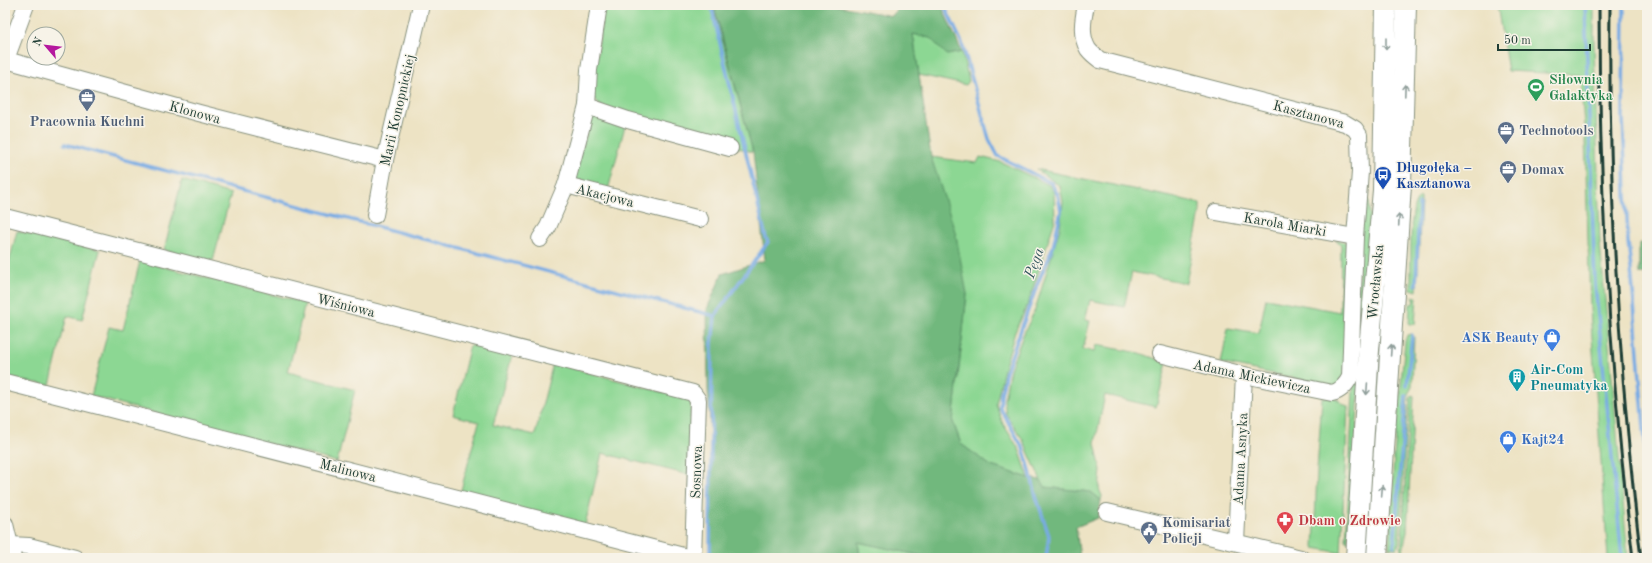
<svg xmlns="http://www.w3.org/2000/svg" width="1652" height="563" font-family="'Old Standard TT',serif">
<rect width="100%" height="100%" fill="#f7f3e8"/>
<filter id="ink" filterUnits="userSpaceOnUse"><feTurbulence type="fractalNoise" baseFrequency=".025" numOctaves="2"/><feDisplacementMap in="SourceGraphic" scale="8" xChannelSelector="R" yChannelSelector="G"/><feConvolveMatrix kernelMatrix="1 2 1 2 8 2 1 2 1" color-interpolation-filters="sRGB"/></filter>
<filter id="wash" filterUnits="userSpaceOnUse"><feTurbulence type="fractalNoise" baseFrequency=".012" numOctaves="4" result="noise"/><feDisplacementMap in="SourceGraphic" scale="16" xChannelSelector="R" yChannelSelector="G"/><feGaussianBlur stdDeviation="0.9" result="paint"/><feColorMatrix in="noise" values="0 0 0 0 0 0 0 0 0 0 0 0 0 0 0 0 0 1.4 0 .05"/><feComposite in="paint" operator="in"/></filter>
<g filter="url(#wash)">
<rect width="100%" height="100%" fill="#ede3c4"/>
<g fill="#8cd793" stroke="#568a64">
<path d="M 604,5 L 710,5 L 714,10 L 753,152 L 628,116 L 599,105 L 592,94 Z"/>
<path d="M 1497,5 L 1577,7 L 1577,5 L 1594,5 L 1594,44 L 1600,243 L 1628,558 L 1608,558 L 1590,310 L 1585,137 L 1580,75 L 1508,71 Z"/>
<path d="M 913,34 L 930,38 L 947,55 L 962,52 L 969,81 L 966,85 L 919,75 Z"/>
<path d="M 597,115 L 626,122 L 608,190 L 577,185 L 573,176 L 591,120 Z"/>
<path d="M 931,157 L 977,163 L 980,157 L 1001,162 L 1049,185 L 1054,193 L 1055,220 L 1028,304 L 1015,332 L 1004,369 L 996,404 L 1003,424 L 1019,449 L 1029,478 L 991,466 L 961,444 L 953,422 L 967,294 Z"/>
<path d="M 1036,169 L 1200,203 L 1200,213 L 1186,283 L 1132,272 L 1124,307 L 1090,300 L 1085,320 L 1090,321 L 1083,349 L 1094,352 L 1096,345 L 1140,353 L 1167,363 L 1156,407 L 1105,395 L 1095,443 L 1101,470 L 1099,489 L 1102,496 L 1101,500 L 1091,492 L 1044,487 L 1023,440 L 1006,414 L 1004,400 L 1010,369 L 1024,333 L 1035,310 L 1060,228 L 1063,202 L 1060,186 Z"/>
<path d="M 182,180 L 231,194 L 213,261 L 164,250 Z"/>
<path d="M 1420,197 L 1421,199 L 1417,291 L 1411,289 C 1411,273 1409,213 1416,202 C 1417,200 1418,199 1420,197 Z"/>
<path d="M 1362,200 L 1369,201 L 1371,227 L 1348,543 L 1346,540 Z"/>
<path d="M 17,231 L 100,250 L 82,320 L 67,316 L 50,385 L 5,378 L 5,278 Z"/>
<path d="M 1335,239 L 1349,244 L 1345,373 L 1337,387 L 1221,363 L 1228,328 L 1259,333 L 1266,298 L 1340,312 L 1341,246 Z"/>
<path d="M 140,261 L 305,303 L 288,372 L 355,390 L 337,462 L 91,396 L 109,327 L 123,330 Z"/>
<path d="M 1411,296 L 1417,297 L 1415,324 L 1409,324 L 1410,304 L 1413,304 L 1414,297 Z"/>
<path d="M 1411,334 L 1414,336 L 1412,387 L 1408,394 L 1399,546 L 1397,548 L 1389,548 L 1394,456 L 1405,341 L 1407,335 Z"/>
<path d="M 470,345 L 512,356 L 493,425 L 535,435 L 553,363 L 688,399 L 691,404 L 689,475 L 602,453 L 585,525 L 460,494 L 479,422 L 453,415 Z"/>
<path d="M 1412,395 L 1414,396 L 1407,531 L 1402,556 L 1401,558 L 1390,558 L 1389,555 L 1401,554 L 1410,398 Z"/>
<path d="M 1334,397 L 1348,407 L 1341,553 L 1314,548 L 1317,471 L 1322,398 Z"/>
<path d="M 858,542 L 932,558 L 860,558 Z"/>
</g>
<g fill="#71b87d" stroke="#487a58">
<path d="M 710,5 L 835,5 L 892,16 L 901,5 L 941,5 L 962,52 L 947,55 L 930,38 L 913,34 L 931,157 L 955,231 L 967,294 L 953,422 L 961,444 L 991,466 L 1029,478 L 1041,480 L 1045,487 L 1091,492 L 1101,500 L 1098,518 L 1076,527 L 1080,558 L 932,558 L 858,542 L 860,558 L 710,558 L 710,515 L 712,458 L 708,389 L 707,309 L 722,274 L 765,260 L 753,152 L 715,10 Z"/>
<path d="M 1639,243 L 1647,244 L 1647,274 L 1639,273 Z"/>
</g>
<g fill="none" stroke-linecap="round" stroke-linejoin="round">
<g stroke="#78abe4" stroke-width="3.5">
<path d="M 944,5 L 962,43 L 989,139 L 998,156 L 1051,183 L 1058,195 L 1061,211 L 1053,247 L 1039,280 L 1006,371 L 1001,394 L 1000,408 L 1023,448 L 1029,467 L 1036,496 L 1049,536 L 1046,558"/>
<path d="M 1585,5 L 1595,284 L 1622,558"/>
<path d="M 1624,5 L 1623,117 L 1628,242 L 1632,279 L 1647,466"/>
<path d="M 65,144 L 715,316"/>
<path d="M 1416,285 L 1419,204"/>
<path d="M 1407,386 L 1412,335"/>
<path d="M 1394,546 L 1406,395"/>
<path d="M 710,558 L 712,343 L 715,316 L 768,242 L 766,238 L 711,5"/>
</g>
</g>
</g>
<g filter="url(#ink)">
<g fill="none" stroke-linecap="round" stroke-linejoin="round">
<defs>
<g id="minor">
<path d="M 599,5 L 589,70 L 587,106 L 628,120 L 730,148"/>
<path d="M 1086,5 C 1083,19 1080,36 1088,49 C 1091,53 1096,57 1100,60 L 1345,123 L 1355,129 L 1359,135 L 1360,172 L 1355,237 L 1350,377 C 1346,385 1341,391 1332,393 L 1244,375 L 1160,354"/>
<path d="M 6,60 L 199,113 L 385,160"/>
<path d="M 5,62 L 26,5"/>
<path d="M 587,106 L 566,185 L 700,219"/>
<path d="M 1216,212 L 1355,237"/>
<path d="M 375,215 L 385,160 L 421,5"/>
<path d="M 5,217 L 693,393 L 698,400 L 693,558"/>
<path d="M 540,239 L 548,227 L 566,185"/>
<path d="M 5,382 L 691,558"/>
<path d="M 1107,512 L 1301,558"/>
<path d="M 5,524 L 13,558"/>
<path d="M 1236,542 L 1244,375"/>
<path d="M 10,545 L 29,546 L 75,558"/>
</g>
<g id="major">
<path d="M 1356,558 L 1369,350 L 1383,190 L 1386,5"/>
<path d="M 1377,558 L 1401,185 L 1406,5"/>
</g>
</defs>
<use href="#minor" stroke="#86907c" stroke-width="18"/>
<use href="#major" stroke="#86907c" stroke-width="22"/>
<use href="#minor" stroke="#fff" stroke-width="16"/>
<use href="#major" stroke="#fff" stroke-width="20"/>
<g stroke="#1f3d34" stroke-width="3">
<path d="M 1599,5 C 1599,189 1610,375 1633,558"/>
<path d="M 1610,5 C 1608,190 1619,375 1641,558"/>
</g>
</g>
<defs><path id="oneway-shaft" d="M-6 0H5M1.5-3L5.5 0L1.5 3" fill="none" stroke-width="1.6" stroke-linecap="round" stroke-linejoin="round"/></defs>
<g stroke="#8f9e9a">
<use href="#oneway-shaft" transform="translate(1386 44) rotate(90)"/>
<use href="#oneway-shaft" transform="translate(1405 90) rotate(-88)"/>
<use href="#oneway-shaft" transform="translate(1399 220) rotate(-87)"/>
<use href="#oneway-shaft" transform="translate(1391 350) rotate(-86)"/>
<use href="#oneway-shaft" transform="translate(1367 389) rotate(94)"/>
<use href="#oneway-shaft" transform="translate(1382 491) rotate(-86)"/>
</g>
</g>
<defs>
<symbol id="stadium-pin" viewBox="-11 -11 22 30"><path d="M0 17L-7.5 6A9.5 9.5 0 1 1 7.5 6Z" fill="#2e9e5b" stroke="#f7f3e8"/><path d="M0-5a6.5 5 0 1 0 0 10a6.5 5 0 1 0 0-10ZM-3.5-1.8h7v3.6h-7Z" fill="#fff"/></symbol>
<symbol id="office-pin" viewBox="-11 -11 22 30"><path d="M0 17L-7.5 6A9.5 9.5 0 1 1 7.5 6Z" fill="#5c6f8a" stroke="#f7f3e8"/><path d="M-6-3h4V-5.5h4V-3h4V5H-6ZM-1-4.5V-3h2v-1.5ZM-6 0V1H6V0Z" fill="#fff"/></symbol>
<symbol id="bus-pin" viewBox="-11 -11 22 30"><path d="M0 17L-7.5 6A9.5 9.5 0 1 1 7.5 6Z" fill="#1a4fb4" stroke="#f7f3e8"/><path d="M-5-6H5V4H4V6H2V4H-2V6H-4V4H-5ZM-3.5-4V0h7V-4ZM-3.5 1.2v1.5H-2V1.2ZM2 1.2v1.5H3.5V1.2Z" fill="#fff"/></symbol>
<symbol id="shop-pin" viewBox="-11 -11 22 30"><path d="M0 17L-7.5 6A9.5 9.5 0 1 1 7.5 6Z" fill="#3f7fe0" stroke="#f7f3e8"/><path d="M-5-2.5h2.3a2.7 3.5 0 0 1 5.4 0H5L5.5 6h-11ZM-1.5-2.5h3a1.5 2.3 0 0 0-3 0Z" fill="#fff"/></symbol>
<symbol id="building-pin" viewBox="-11 -11 22 30"><path d="M0 17L-7.5 6A9.5 9.5 0 1 1 7.5 6Z" fill="#0f9aa8" stroke="#f7f3e8"/><path d="M-4-6H4V6H1V3H-1V6H-4ZM-2.5-4.3h1.7v1.8h-1.7ZM.8-4.3h1.7v1.8H.8ZM-2.5-1h1.7V.8h-1.7ZM.8-1h1.7V.8H.8Z" fill="#fff"/></symbol>
<symbol id="pharmacy-pin" viewBox="-11 -11 22 30"><path d="M0 17L-7.5 6A9.5 9.5 0 1 1 7.5 6Z" fill="#e0444e" stroke="#f7f3e8"/><path d="M-2-6h4v4h4v4h-4v4h-4v-4h-4v-4h4Z" fill="#fff"/></symbol>
<symbol id="civic-pin" viewBox="-11 -11 22 30"><path d="M0 17L-7.5 6A9.5 9.5 0 1 1 7.5 6Z" fill="#5c6f8a" stroke="#f7f3e8"/><path d="M-.6-6.5H3V-4.5H.6V-3L4-1V1h2V6H-6V1h2V-1L-.6-3ZM-1.2 2.5V6h2.4V2.5Z" fill="#fff"/></symbol>
</defs>
<g fill-rule="evenodd">
<use href="#stadium-pin" x="1526" y="77" width="20" height="27"/>
<use href="#office-pin" x="77" y="87" width="20" height="27"/>
<use href="#office-pin" x="1496" y="120" width="20" height="27"/>
<use href="#office-pin" x="1498" y="159" width="20" height="27"/>
<use href="#bus-pin" x="1373" y="165" width="20" height="27"/>
<use href="#shop-pin" x="1542" y="327" width="20" height="27"/>
<use href="#building-pin" x="1507" y="367" width="20" height="27"/>
<use href="#shop-pin" x="1498" y="429" width="20" height="27"/>
<use href="#pharmacy-pin" x="1275" y="510" width="20" height="27"/>
<use href="#civic-pin" x="1139" y="520" width="20" height="27"/>
</g>
<g text-anchor="middle" stroke-width="3" stroke-linejoin="round" paint-order="stroke">
<g font-size="14" font-weight="bold" fill="#27864d" stroke="#f7f3e8" text-anchor="start">
<text x="1549" y="84">Siłownia<tspan x="1549" dy="16">Galaktyka</tspan></text>
</g>
<g font-size="14" fill="#1f3d34" stroke="#f7f3e8">
<text transform="translate(397 110) rotate(-77)" y="5">Marii Konopnickiej</text>
<text transform="translate(195 112) rotate(15)" y="5">Klonowa</text>
<text transform="translate(1309 114) rotate(15)" y="5">Kasztanowa</text>
<text transform="translate(605 195) rotate(14)" y="5">Akacjowa</text>
<text transform="translate(1285 224) rotate(10)" y="5">Karola Miarki</text>
<text transform="translate(1375 282) rotate(-85)" y="5">Wrocławska</text>
<text transform="translate(346 305) rotate(14)" y="5">Wiśniowa</text>
<text transform="translate(1252 376) rotate(12)" y="5">Adama Mickiewicza</text>
<text transform="translate(1240 459) rotate(-87)" y="5">Adama Asnyka</text>
<text transform="translate(348 470) rotate(14)" y="5">Malinowa</text>
<text transform="translate(696 472) rotate(-88)" y="5">Sosnowa</text>
</g>
<g font-size="14" font-weight="bold" fill="#4e5e75" stroke="#f7f3e8" text-anchor="start">
<text x="87" y="126" text-anchor="middle">Pracownia Kuchni</text>
<text x="1519" y="135">Technotools</text>
<text x="1521" y="174">Domax</text>
<text x="1162" y="527">Komisariat<tspan x="1162" dy="16">Policji</tspan></text>
</g>
<g font-size="14" font-weight="bold" fill="#164399" stroke="#f7f3e8" text-anchor="start">
<text x="1396" y="172">Długołęka –<tspan x="1396" dy="16">Kasztanowa</tspan></text>
</g>
<g font-size="14" font-weight="bold" fill="#366cbe" stroke="#f7f3e8" text-anchor="end">
<text x="1539" y="342">ASK Beauty</text>
<text x="1521" y="444" text-anchor="start">Kajt24</text>
</g>
<g font-size="14" font-weight="bold" fill="#0d838f" stroke="#f7f3e8" text-anchor="start">
<text x="1530" y="374">Air-Com<tspan x="1530" dy="16">Pneumatyka</tspan></text>
</g>
<g font-size="14" font-weight="bold" fill="#be3a42" stroke="#f7f3e8" text-anchor="start">
<text x="1298" y="525">Dbam o Zdrowie</text>
</g>
<g font-size="15" font-style="italic" fill="#355860" stroke="#f7f3e8">
<text transform="translate(1034 263) rotate(-70)" y="5">Pęga</text>
</g>
</g>
<rect width="1652" height="563" fill="none" stroke="#f7f3e8" stroke-width="20"/>
<g transform="translate(46 46) rotate(298)"><circle r="19" fill="#f7f3e8" stroke="#a1aaa0"/>
<path d="M0-3L7 15L0 10L-7 15Z" fill="#b5179e"/>
<text y="-6" font-size="11" font-weight="bold" text-anchor="middle" fill="#1f3d34">N</text>
</g>
<path d="M1498 44v6h92v-6" fill="none" stroke="#1f3d34" stroke-width="2"/>
<text x="1504" y="44" font-size="12" fill="#1f3d34" stroke="#f7f3e8" stroke-width="3" paint-order="stroke">50 m</text>
</svg>
